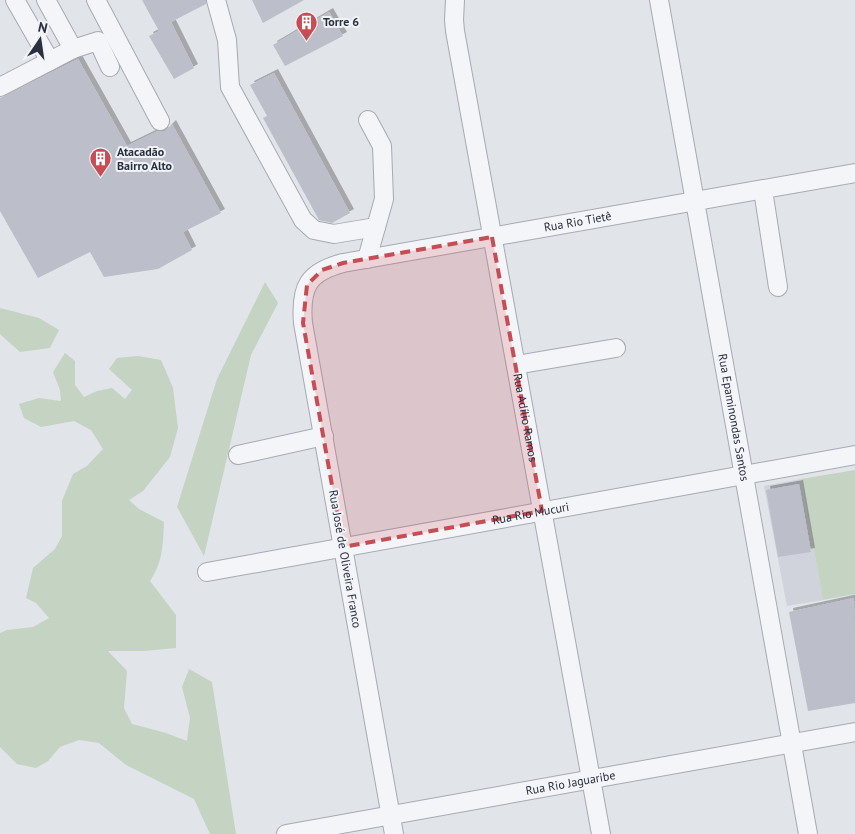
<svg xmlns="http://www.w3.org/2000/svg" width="855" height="834" font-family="'PT Sans',sans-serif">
<defs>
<filter id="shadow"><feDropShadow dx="4" dy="-4" stdDeviation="0" flood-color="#0004"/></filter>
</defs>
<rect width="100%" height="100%" fill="#e1e4e9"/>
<path fill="#d0d3db" d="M 801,479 L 823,600 L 787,606 L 764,486 Z"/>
<g fill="#c5d3c3">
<path d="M 265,282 L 278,303 L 251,355 L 204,556 L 177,507 L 217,379 Z"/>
<path d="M 0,308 L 39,318 L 59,330 L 50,348 L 20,352 L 0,334 Z"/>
<path d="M 65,353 L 75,361 L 75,385 L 84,397 L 97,391 L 112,388 L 125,399 L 132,390 L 109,369 L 117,358 L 138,356 L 161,360 L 173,388 L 178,428 L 170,457 L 143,491 L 129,500 L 139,509 L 164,522 C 163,543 163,562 150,581 L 176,615 L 176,648 L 144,651 L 108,651 L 127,671 L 124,708 L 132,724 L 166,733 L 187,741 L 190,718 L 182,687 L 189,669 L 212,682 L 236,834 L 210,834 L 194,799 L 126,765 L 99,743 L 79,740 L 60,747 L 48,761 L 36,768 L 17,764 L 0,747 L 0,633 L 7,630 L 33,627 L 49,618 L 36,603 L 26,598 L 33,568 L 55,549 L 62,536 L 62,501 L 73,474 L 87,466 L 103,449 L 91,430 L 74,421 L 41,427 L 24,418 L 19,404 L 39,398 L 61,401 L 60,390 L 53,372 Z"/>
<path d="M 855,470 L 855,594 L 823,600 L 801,479 Z"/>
</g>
<g fill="#bcbfc9" filter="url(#shadow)">
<path d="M 142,0 L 206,0 L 206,4 L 171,22 L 194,68 L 174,79 L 149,36 L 159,31 Z"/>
<path d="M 252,0 L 304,0 L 263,23 Z"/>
<path d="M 329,12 L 343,36 L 285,66 L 273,45 Z"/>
<path d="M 78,59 L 127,146 L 158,131 L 165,131 L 172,124 L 221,213 L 183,232 L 192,250 L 158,269 L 104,277 L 90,252 L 38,278 L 0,211 L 0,98 Z"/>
<path d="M 274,73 L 350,213 L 332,223 L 319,220 L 263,118 L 267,116 L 250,85 Z"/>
<path d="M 799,484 L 811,552 L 778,557 L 766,490 Z"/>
<path d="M 854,598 L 855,703 L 808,711 L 789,612 Z"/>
</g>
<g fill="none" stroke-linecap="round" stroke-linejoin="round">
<defs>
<g id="minor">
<path d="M 15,0 L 50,61"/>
<path d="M 46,0 L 73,49"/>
<path d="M 96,0 L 160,121"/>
<path d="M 216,0 L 227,40 L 230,87 L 303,220 L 314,230 L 334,234 L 376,227"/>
<path id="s1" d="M 455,0 L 454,20 L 455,31 L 601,834"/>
<path id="s2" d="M 659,0 L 808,834"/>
<path d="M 0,87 L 73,49 L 98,41 L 110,67"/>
<path d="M 763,190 L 778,287"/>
<path d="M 367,259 L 384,199 L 382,146 L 368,120"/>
<path d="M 516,365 L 616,348"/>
<path d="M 238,455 L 324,436"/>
<path id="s3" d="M 207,572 L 855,455"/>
<path id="s4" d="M 286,834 L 855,732"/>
<path id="s5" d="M 394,834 L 303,323 C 300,287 308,272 343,263 L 855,173"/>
</g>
</defs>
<use href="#minor" stroke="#a6aab3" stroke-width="20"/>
<use href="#minor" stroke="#f4f5f8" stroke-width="18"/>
</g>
<path fill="#c74d54" fill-opacity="0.2" stroke="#c74d54" stroke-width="4" stroke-dasharray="10 6" stroke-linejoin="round" d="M 492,237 L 542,511 L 343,547 L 303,323 L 307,285 L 322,270 L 343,263 Z"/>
<defs>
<symbol id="building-pin" viewBox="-11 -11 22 30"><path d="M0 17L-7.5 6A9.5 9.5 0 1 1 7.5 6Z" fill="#c74d54" stroke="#f1f3f7"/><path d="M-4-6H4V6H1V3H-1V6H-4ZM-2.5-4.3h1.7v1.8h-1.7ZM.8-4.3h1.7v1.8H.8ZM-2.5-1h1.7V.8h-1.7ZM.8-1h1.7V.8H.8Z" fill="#fff"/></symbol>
</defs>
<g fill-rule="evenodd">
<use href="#building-pin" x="294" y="10" width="25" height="34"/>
<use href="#building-pin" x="88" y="146" width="25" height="34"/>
</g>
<g text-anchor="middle" stroke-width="4" stroke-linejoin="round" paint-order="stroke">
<g font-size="12" font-weight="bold" fill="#2a3040" stroke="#f1f3f7" text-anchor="start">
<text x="323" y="26">Torre 6</text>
<text x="117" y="156">Atacadão<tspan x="117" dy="14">Bairro Alto</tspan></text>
</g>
<g font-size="12" fill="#2a3040" stroke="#f1f3f7">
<text dy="4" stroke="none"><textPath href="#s5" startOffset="839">Rua Rio Tietê</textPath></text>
<text dy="4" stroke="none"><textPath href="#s1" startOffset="424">Rua Adílio Ramos</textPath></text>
<text dy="4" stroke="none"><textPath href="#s2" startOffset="424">Rua Epaminondas Santos</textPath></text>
<text dy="4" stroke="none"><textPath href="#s3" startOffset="329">Rua Rio Mucuri</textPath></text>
<text transform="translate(345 559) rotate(80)" y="4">Rua José de Oliveira Franco</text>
<text dy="4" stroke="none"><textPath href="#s4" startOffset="289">Rua Rio Jaguaribe</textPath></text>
</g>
</g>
<g transform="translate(40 40) rotate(13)" stroke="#f1f3f7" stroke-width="4" paint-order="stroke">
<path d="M0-4L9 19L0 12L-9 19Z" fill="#2a3040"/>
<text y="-8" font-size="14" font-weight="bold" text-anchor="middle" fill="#2a3040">N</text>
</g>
</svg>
